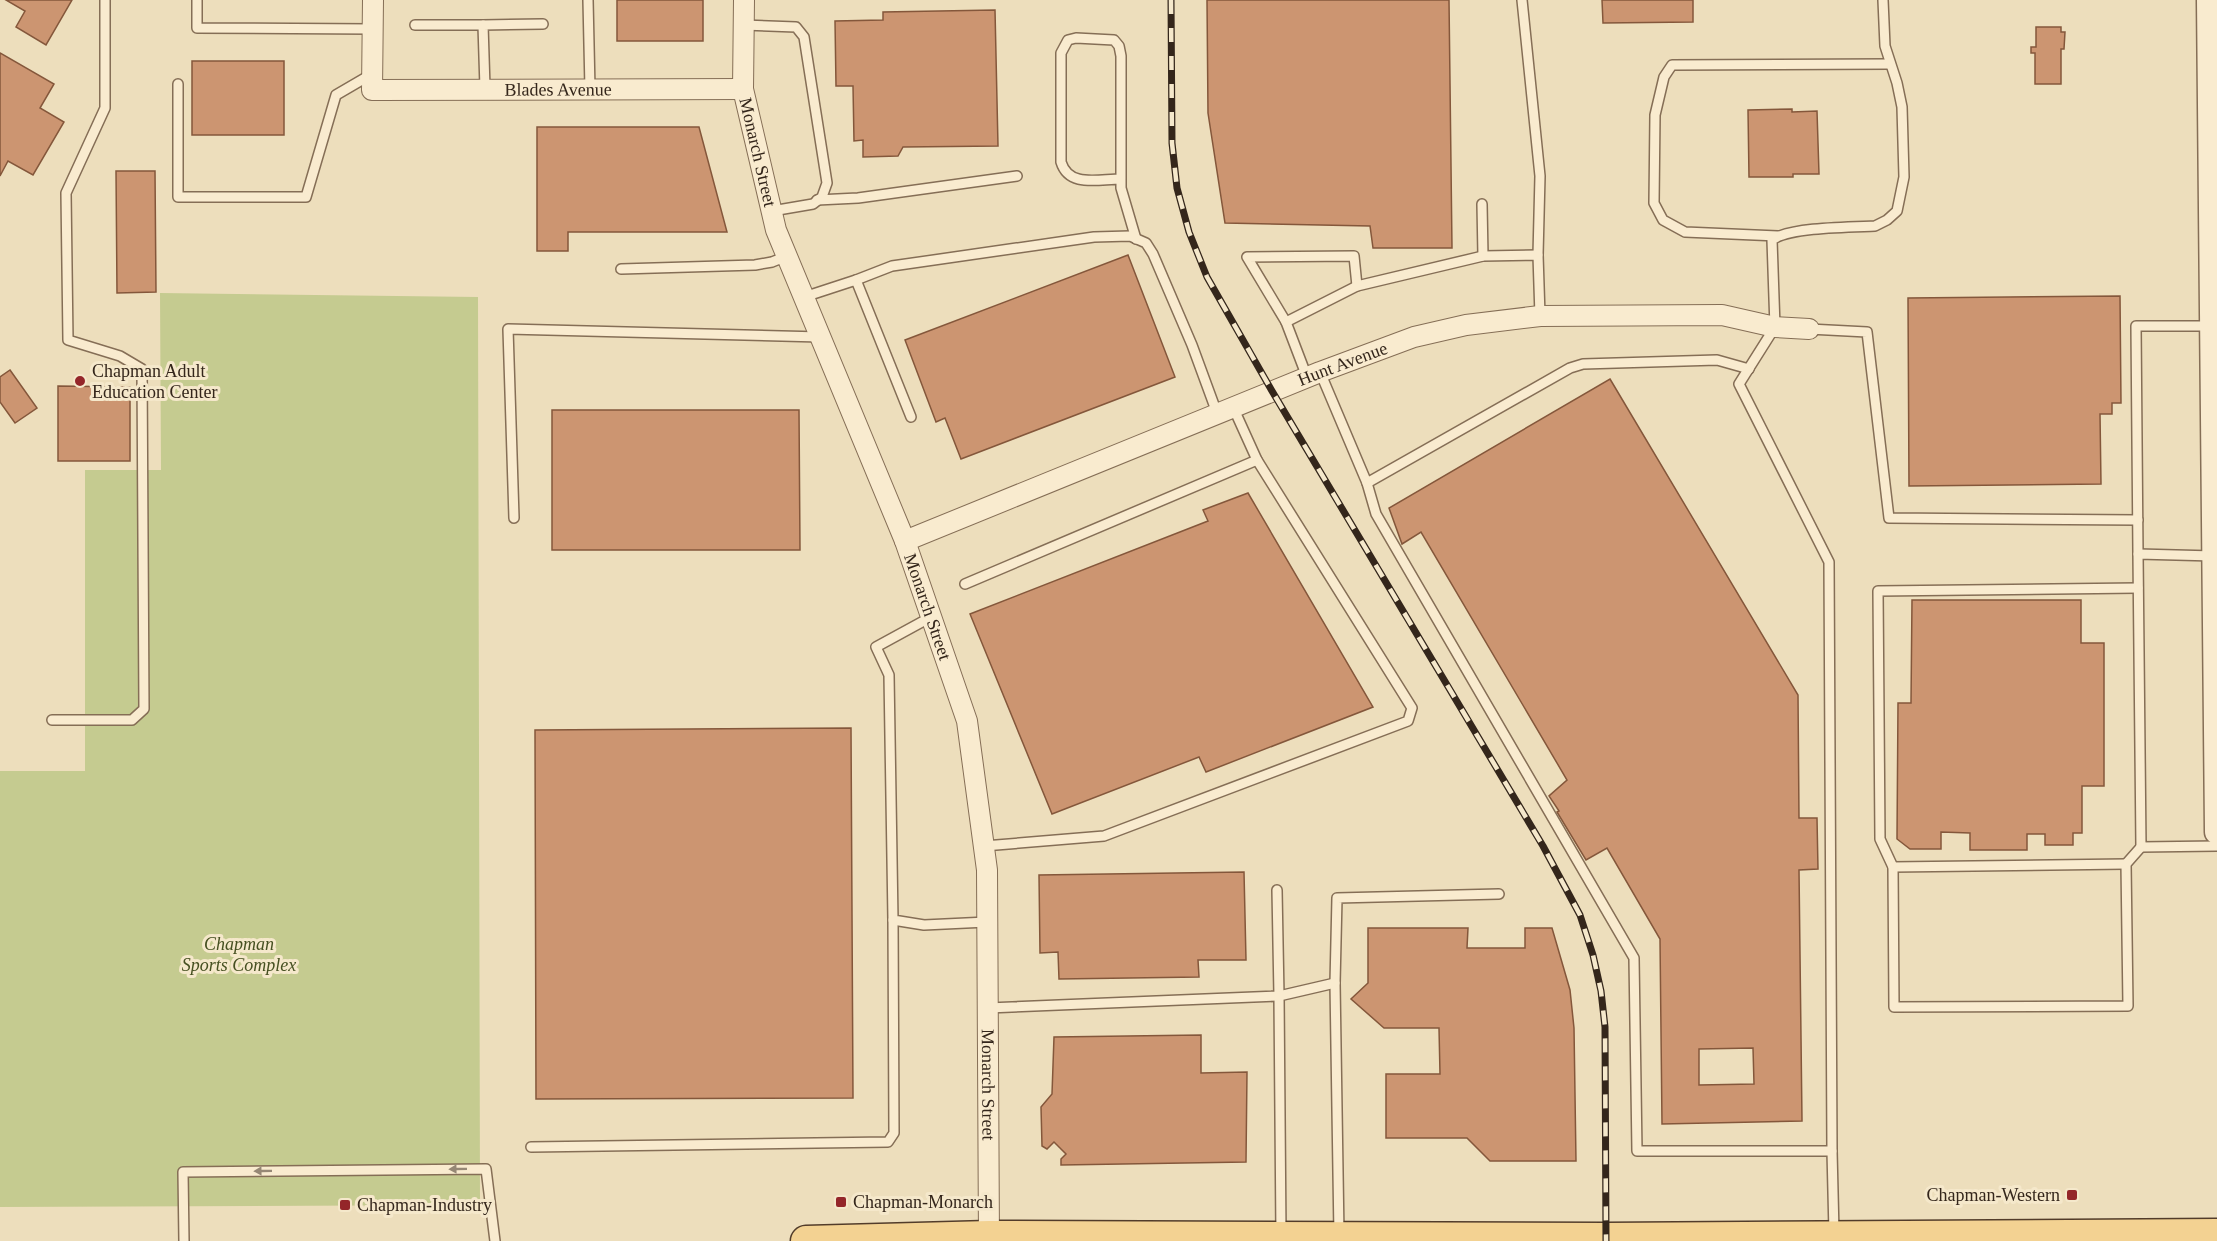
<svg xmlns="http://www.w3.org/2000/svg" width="2217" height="1241" font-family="Georgia,serif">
<rect width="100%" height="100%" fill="#eddebc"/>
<path fill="#c5cb90" d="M 160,293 L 478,297 L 480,1205 L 0,1207 L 0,771 L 85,771 L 85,470 L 161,470 Z"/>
<g fill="#cc9571" stroke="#84573b" stroke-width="1.5" fill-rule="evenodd">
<path d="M 6,0 L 72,0 L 46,45 L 16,27 L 25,11 Z"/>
<rect x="617" y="0" width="86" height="41"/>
<path d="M 1207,0 L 1449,0 L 1452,248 L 1373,248 L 1370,226 L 1225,223 L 1208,113 Z"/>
<path d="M 1602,0 L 1693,0 L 1693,22 L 1603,23 Z"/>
<path d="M 995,10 L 998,146 L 903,147 L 898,156 L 863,157 L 863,140 L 854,141 L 853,86 L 836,86 L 835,21 L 883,20 L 883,12 Z"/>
<path d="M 2036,27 L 2061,27 L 2061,32 L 2065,32 L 2064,49 L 2061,49 L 2061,84 L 2035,84 L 2035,53 L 2031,53 L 2031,47 L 2036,47 Z"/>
<path d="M 0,53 L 54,84 L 40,108 L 64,122 L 33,175 L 8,161 L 0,176 Z"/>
<rect x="192" y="61" width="92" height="74"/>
<path d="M 1792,109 L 1792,112 L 1817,111 L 1819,174 L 1793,174 L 1793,177 L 1749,177 L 1748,110 Z"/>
<path d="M 537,127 L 699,127 L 727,232 L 568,232 L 568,251 L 537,251 Z"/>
<path d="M 116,171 L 155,171 L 156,292 L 117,293 Z"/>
<path d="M 1128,255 L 1175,377 L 961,459 L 945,418 L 936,422 L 905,340 Z"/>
<path d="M 2120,296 L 2121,403 L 2112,403 L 2112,414 L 2100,414 L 2101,484 L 1909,486 L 1908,298 Z"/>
<path d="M 10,370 L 37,408 L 15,423 L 0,402 L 0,377 Z"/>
<path d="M 1610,379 L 1798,695 L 1799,818 L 1817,818 L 1818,869 L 1799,870 L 1802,1121 L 1662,1124 L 1660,939 L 1607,848 L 1586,860 L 1557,812 L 1559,811 L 1549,796 L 1567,780 L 1421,532 L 1402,544 L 1389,508 ZM 1753,1048 L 1754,1084 L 1699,1085 L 1699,1049 Z"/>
<path d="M 58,386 L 130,387 L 130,461 L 58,461 Z"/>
<path d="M 552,410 L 799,410 L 800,550 L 552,550 Z"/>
<path d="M 1248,493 L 1373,707 L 1206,772 L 1199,757 L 1052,814 L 970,614 L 1208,521 L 1203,510 Z"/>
<path d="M 1912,600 L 2081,600 L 2081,643 L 2104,643 L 2104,786 L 2082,786 L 2082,833 L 2073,833 L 2073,845 L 2045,845 L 2045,834 L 2027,834 L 2027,850 L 1970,850 L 1970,833 L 1941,832 L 1941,849 L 1910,849 L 1897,839 L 1898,703 L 1911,703 Z"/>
<path d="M 851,728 L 853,1098 L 536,1099 L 535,730 Z"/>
<path d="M 1244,872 L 1246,960 L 1198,960 L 1199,977 L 1059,979 L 1058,952 L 1040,953 L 1039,875 Z"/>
<path d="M 1368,928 L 1468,928 L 1467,948 L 1525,948 L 1525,928 L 1552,928 L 1570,990 L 1574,1028 L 1576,1161 L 1490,1161 L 1467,1138 L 1386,1138 L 1386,1074 L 1440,1074 L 1439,1028 L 1384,1028 L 1351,999 L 1368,983 Z"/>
<path d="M 1201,1035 L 1201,1073 L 1247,1072 L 1246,1162 L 1061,1165 L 1061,1159 L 1066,1154 L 1054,1142 L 1047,1149 L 1042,1146 L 1041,1107 L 1052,1094 L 1054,1037 Z"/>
</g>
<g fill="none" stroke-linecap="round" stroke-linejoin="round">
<defs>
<g id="service">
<path d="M 197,0 L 197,28 L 372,29"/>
<path d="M 588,0 L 590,89"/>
<path d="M 1522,0 L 1540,176 L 1538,255"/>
<path d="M 415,25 L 483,25"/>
<path d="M 743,25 L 796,27 L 804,37 L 827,183 L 822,197 L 813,204 L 772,211"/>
<path d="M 178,84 L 178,197 L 306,197 L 336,95 L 372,74"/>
<path d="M 485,88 L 483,25 L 543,24"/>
<path d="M 1121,179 C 1098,179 1069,188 1061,162 L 1061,53 L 1068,40 L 1076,38 L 1114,40 L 1119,46 L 1121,56 L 1121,188 L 1136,239"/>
<path d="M 817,200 L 858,198 L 1017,176"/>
<path d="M 1482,204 L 1483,256"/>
<path d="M 1778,236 L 1685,232 L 1663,220 L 1654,203 L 1655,115 L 1664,77 L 1672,65 L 1890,64"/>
<path d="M 621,269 L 755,265 L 772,262 L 787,256"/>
<path d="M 856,280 L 892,266 L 1094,237 L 1130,236 L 1146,243 L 1153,254 L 1192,345 L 1217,413"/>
<path d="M 804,297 L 856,280 L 911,417"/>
<path d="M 1286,322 L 1247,257 L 1354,256 L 1357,286"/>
<path d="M 1809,329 L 1867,332 L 1889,518 L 2138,520"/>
<path d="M 1320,372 L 1367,483 L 1570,368 L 1583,364 L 1717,360 L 1749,369"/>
<path d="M 1307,377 L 1286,322 L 1357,286 L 1483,256 L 1538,255 L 1540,316"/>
<path d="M 1367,483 L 1376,514 L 1634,958 L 1637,1151 L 1832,1151 L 1829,562 L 1739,384 L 1775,327 L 1772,240 C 1789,227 1852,227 1875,226 L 1887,220 L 1897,211 L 1904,177 L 1902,107 L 1897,83 L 1885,46 L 1883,0"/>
<path d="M 514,518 L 508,329 L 821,337"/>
<path d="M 2138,554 L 2136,326 L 2212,326"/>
<path d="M 2214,556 L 2138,554 L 2141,847 L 2217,846"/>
<path d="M 965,584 L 1257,460"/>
<path d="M 2138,588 L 1878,591 L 1880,839 L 1893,867 L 1894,1007 L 2128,1006 L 2126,864 L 2141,847"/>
<path d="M 931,617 L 876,647 L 889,675 L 893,920 L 924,925 L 987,922"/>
<path d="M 52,720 L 132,720 L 144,709 L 142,369 L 120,356 L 68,340 L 66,193 L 105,108 L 105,0"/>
<path d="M 984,846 L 1104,836 L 1408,721 L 1412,708 L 1257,460 L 1233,407"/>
<path d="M 1893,867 L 2126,864"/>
<path d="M 988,1008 L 1279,996 L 1277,890"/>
<path d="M 531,1147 L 888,1142 L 894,1133 L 893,920"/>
<path d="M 1832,1151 L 1834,1233"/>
<path d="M 1281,1235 L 1279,996 L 1335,983"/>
<path d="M 1339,1235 L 1335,983 L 1337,898 L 1499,894"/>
<path d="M 184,1241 L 183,1172 L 486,1169 L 495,1241"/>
</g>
<g id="minor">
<path id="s1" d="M 373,0 L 372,90 L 743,89"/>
<path id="s2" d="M 744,0 L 743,89 L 776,230 L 905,541 L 967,721 L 987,870 L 989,1241"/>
<path id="s3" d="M 905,541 L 1320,372 L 1414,337 L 1466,325 L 1540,316 L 1722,315 L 1775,327 L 1809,329"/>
</g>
<path id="tertiary" d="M 2209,0 L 2217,832"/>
<path id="primary" d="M 806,1241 L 989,1236 L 1606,1238 L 2217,1234"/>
</defs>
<use href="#service" stroke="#856e56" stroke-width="12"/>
<use href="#minor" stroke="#856e56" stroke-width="22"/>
<use href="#tertiary" stroke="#856e56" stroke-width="27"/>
<use href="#primary" stroke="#523c2a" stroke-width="33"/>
<use href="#service" stroke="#f9ebcf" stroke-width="9"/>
<use href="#minor" stroke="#f9ebcf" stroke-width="20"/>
<use href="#tertiary" stroke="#f9ebcf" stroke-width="24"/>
<use href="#primary" stroke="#f3d292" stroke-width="30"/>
<defs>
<path id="rail" d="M 1171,0 L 1172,143 L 1177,188 L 1189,232 L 1207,277 L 1272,391 L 1543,846 L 1580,915 L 1593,955 L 1601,991 L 1605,1027 L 1606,1241"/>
</defs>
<use href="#rail" stroke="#34261b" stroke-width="7"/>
<use href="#rail" stroke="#f5e8cb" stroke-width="4.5" stroke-dasharray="14" stroke-linecap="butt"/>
</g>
<defs><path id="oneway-solid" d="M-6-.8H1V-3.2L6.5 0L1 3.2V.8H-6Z" transform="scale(1.5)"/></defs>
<g fill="#968875">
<use href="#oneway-solid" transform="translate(458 1169) rotate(179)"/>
<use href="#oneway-solid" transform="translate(263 1171) rotate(179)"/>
</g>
<g fill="#942629" stroke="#f5e8cb" stroke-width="2">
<circle cx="80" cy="381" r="6"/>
<rect x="2066" y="1189" width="12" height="12" rx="3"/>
<rect x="835" y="1196" width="12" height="12" rx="3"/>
<rect x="339" y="1199" width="12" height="12" rx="3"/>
</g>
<g text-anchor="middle" stroke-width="6" stroke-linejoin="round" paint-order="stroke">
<g font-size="18" fill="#34261b" stroke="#f5e8cb">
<text dy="6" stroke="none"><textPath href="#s1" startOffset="276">Blades Avenue</textPath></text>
<text dy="6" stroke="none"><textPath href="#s2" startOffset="154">Monarch Street</textPath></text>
<text dy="6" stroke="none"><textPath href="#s3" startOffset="472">Hunt Avenue</textPath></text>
<text dy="6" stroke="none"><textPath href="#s2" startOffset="640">Monarch Street</textPath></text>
<text dy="6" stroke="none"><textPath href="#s2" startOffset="1126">Monarch Street</textPath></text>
</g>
<g font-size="18" fill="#34261b" stroke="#f5e8cb" text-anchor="start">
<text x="92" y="377">Chapman Adult<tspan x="92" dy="21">Education Center</tspan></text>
<text x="2060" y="1201" text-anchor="end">Chapman-Western</text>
<text x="853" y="1208">Chapman-Monarch</text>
<text x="357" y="1211">Chapman-Industry</text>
</g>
<g font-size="18" font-style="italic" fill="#465021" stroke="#f5e8cb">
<text x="239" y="950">Chapman<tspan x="239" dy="21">Sports Complex</tspan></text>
</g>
</g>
</svg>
